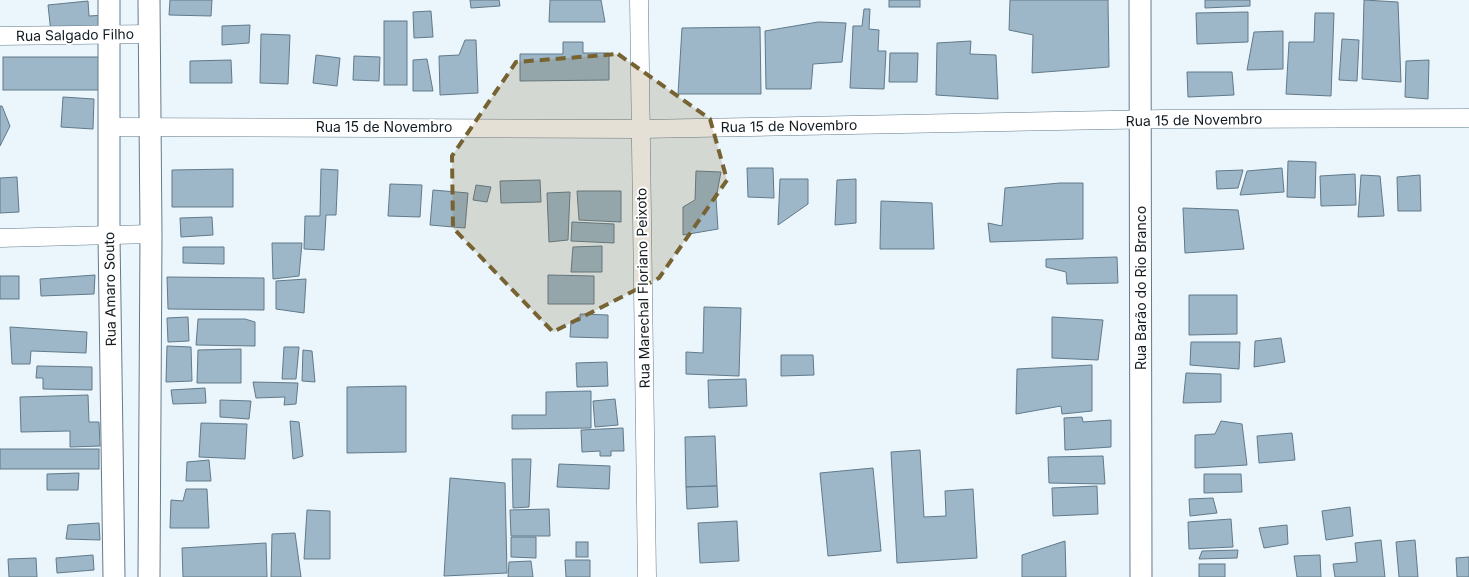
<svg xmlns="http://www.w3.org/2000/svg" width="1469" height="577" font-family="Inter,sans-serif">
<rect width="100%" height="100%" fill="#eaf5fc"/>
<g fill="#9db7c8" stroke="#617a8a">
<path d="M 170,0 L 212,0 L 211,16 L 169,15 Z"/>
<path d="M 470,0 L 499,0 L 500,6 L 471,8 Z"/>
<path d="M 550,0 L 601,0 L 605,22 L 549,22 Z"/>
<rect x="889" y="0" width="31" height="7"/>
<path d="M 1010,0 L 1108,0 L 1109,67 L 1032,73 L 1033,35 L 1009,30 Z"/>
<path d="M 1205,0 L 1250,0 L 1250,6 L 1205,8 Z"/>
<path d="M 1364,0 L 1398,2 L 1401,82 L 1362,79 Z"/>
<path d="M 88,1 L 89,16 L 105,15 L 106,29 L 51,33 L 48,5 Z"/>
<path d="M 864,9 L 870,9 L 869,29 L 879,30 L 878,51 L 886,51 L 884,89 L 850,88 L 853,26 L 862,26 Z"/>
<path d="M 431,11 L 433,37 L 414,38 L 413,12 Z"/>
<path d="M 1248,12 L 1248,42 L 1197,44 L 1196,13 Z"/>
<path d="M 1315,13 L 1334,13 L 1331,96 L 1286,94 L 1289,42 L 1314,42 Z"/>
<rect x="384" y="21" width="23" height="64"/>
<path d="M 818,22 L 846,23 L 842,62 L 813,64 L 811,89 L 766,89 L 765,31 Z"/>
<path d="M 250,25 L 249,43 L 222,45 L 222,26 Z"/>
<path d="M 760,27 L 761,94 L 678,94 L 682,28 Z"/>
<path d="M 1283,31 L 1283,69 L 1247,70 L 1254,32 Z"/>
<path d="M 261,34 L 290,35 L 288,84 L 260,83 Z"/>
<path d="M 1342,39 L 1359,40 L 1357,81 L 1339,80 Z"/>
<path d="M 465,40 L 476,40 L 478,93 L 440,95 L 439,56 L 459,55 Z"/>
<path d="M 971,41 L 970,54 L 996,55 L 998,99 L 936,95 L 937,43 Z"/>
<path d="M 563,42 L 583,42 L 583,53 L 609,53 L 609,80 L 520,81 L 520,54 L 563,54 Z"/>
<path d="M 890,53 L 918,53 L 917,82 L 889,82 Z"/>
<path d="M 316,55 L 340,58 L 337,86 L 313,83 Z"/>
<path d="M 354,56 L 380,57 L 379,81 L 353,80 Z"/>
<rect x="3" y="57" width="99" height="33"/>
<path d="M 427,59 L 433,91 L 413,91 L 413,60 Z"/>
<path d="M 231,60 L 232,83 L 190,83 L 190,61 Z"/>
<path d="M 1429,60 L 1428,99 L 1405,97 L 1406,61 Z"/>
<path d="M 1187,72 L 1232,72 L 1234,95 L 1188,97 Z"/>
<path d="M 63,97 L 94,99 L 93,129 L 61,127 Z"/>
<path d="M 0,106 L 2,106 L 10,126 L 0,146 Z"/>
<path d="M 1288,161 L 1316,162 L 1315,198 L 1287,197 Z"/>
<path d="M 747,168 L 773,168 L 774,198 L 748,197 Z"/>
<path d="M 1282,168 L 1284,192 L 1240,195 L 1247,171 Z"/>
<path d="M 233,169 L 233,207 L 172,207 L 172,170 Z"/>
<path d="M 321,169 L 338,170 L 336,215 L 326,215 L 324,250 L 304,249 L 305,216 L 320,216 Z"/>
<path d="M 1243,170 L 1238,188 L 1217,189 L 1216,171 Z"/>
<path d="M 696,171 L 721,172 L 716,198 L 718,229 L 683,235 L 683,207 L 695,200 Z"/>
<path d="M 1355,174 L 1356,205 L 1321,206 L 1320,176 Z"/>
<path d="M 1361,175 L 1380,176 L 1384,216 L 1358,217 Z"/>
<path d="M 1420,175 L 1421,211 L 1398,211 L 1397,177 Z"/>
<path d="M 17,177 L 19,212 L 0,213 L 0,178 Z"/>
<path d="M 780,179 L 808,179 L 808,204 L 778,225 Z"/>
<path d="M 856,179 L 856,223 L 835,225 L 837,180 Z"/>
<path d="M 540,180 L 541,202 L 501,203 L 500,181 Z"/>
<path d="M 1060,183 L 1083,183 L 1083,239 L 990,242 L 988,223 L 1002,226 L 1005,188 Z"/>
<path d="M 390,184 L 422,185 L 420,217 L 388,216 Z"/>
<path d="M 476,185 L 491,187 L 487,202 L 473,200 Z"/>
<path d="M 433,190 L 468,193 L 465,228 L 430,225 Z"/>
<path d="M 577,191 L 621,191 L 621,222 L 579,220 Z"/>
<path d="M 570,192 L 568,240 L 549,242 L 547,193 Z"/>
<path d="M 881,201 L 932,203 L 934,249 L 880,249 Z"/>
<path d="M 1183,208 L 1238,210 L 1244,249 L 1185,253 Z"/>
<path d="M 212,217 L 213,235 L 181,237 L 180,218 Z"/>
<path d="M 572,222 L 614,224 L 614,243 L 571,241 Z"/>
<path d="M 272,243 L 302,243 L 299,276 L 273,279 Z"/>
<path d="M 602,246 L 602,272 L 571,272 L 573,247 Z"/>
<path d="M 183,247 L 224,247 L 224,264 L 183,263 Z"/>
<path d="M 1117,257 L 1118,283 L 1067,284 L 1066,272 L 1046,267 L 1046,259 Z"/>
<path d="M 95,275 L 94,294 L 41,296 L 40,279 Z"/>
<path d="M 548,275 L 594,276 L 594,304 L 548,304 Z"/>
<rect x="0" y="276" width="19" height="23"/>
<path d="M 167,277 L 264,278 L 264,310 L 168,309 Z"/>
<path d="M 306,279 L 304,313 L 276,309 L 276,281 Z"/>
<path d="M 1189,295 L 1237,295 L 1237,334 L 1189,335 Z"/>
<path d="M 704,307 L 741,308 L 739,376 L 686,374 L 686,352 L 703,353 Z"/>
<path d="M 580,314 L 608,315 L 608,338 L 570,337 L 571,321 L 580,321 Z"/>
<path d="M 188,317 L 189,341 L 168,342 L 167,318 Z"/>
<path d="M 1052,317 L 1103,320 L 1098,360 L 1052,358 Z"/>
<path d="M 198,319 L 245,319 L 255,322 L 255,346 L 196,345 Z"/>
<path d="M 10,327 L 87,332 L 86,353 L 31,351 L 30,364 L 12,364 Z"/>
<path d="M 1281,338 L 1285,362 L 1254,367 L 1255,341 Z"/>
<path d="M 1191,342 L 1240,342 L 1239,369 L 1190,365 Z"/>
<path d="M 167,346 L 191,347 L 192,381 L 166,382 Z"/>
<path d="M 284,347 L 299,347 L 296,379 L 282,379 Z"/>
<path d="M 241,349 L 241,383 L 197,383 L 198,350 Z"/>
<path d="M 303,350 L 312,351 L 315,382 L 302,381 Z"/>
<path d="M 781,355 L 813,355 L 814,375 L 781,376 Z"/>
<path d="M 607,362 L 608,386 L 577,387 L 576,363 Z"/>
<path d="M 1092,365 L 1092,411 L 1062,414 L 1061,406 L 1016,414 L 1017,369 Z"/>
<path d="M 37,366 L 92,367 L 92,390 L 43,389 L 43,378 L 36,378 Z"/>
<path d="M 1186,373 L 1221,374 L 1221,402 L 1183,403 Z"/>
<path d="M 746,379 L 747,406 L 709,408 L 708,380 Z"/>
<path d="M 253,382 L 298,383 L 296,404 L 284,405 L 285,397 L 256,398 Z"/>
<path d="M 406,386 L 406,452 L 347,453 L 347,387 Z"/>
<path d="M 205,388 L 206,403 L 173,404 L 171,390 Z"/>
<path d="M 591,391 L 591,428 L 512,429 L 512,415 L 546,415 L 546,392 Z"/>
<path d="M 88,395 L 89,422 L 99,422 L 100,446 L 70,447 L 70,431 L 21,432 L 20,397 Z"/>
<path d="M 615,399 L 618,425 L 595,427 L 593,401 Z"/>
<path d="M 220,400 L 251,401 L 249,419 L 220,417 Z"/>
<path d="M 1082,417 L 1083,422 L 1111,420 L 1111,447 L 1065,450 L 1064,418 Z"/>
<path d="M 290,421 L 299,422 L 303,456 L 293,459 Z"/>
<path d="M 1221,421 L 1242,424 L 1247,465 L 1195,468 L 1195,435 L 1215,434 Z"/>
<path d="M 201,423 L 247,424 L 245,459 L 199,457 Z"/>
<path d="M 623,428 L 624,451 L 611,451 L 611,456 L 600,456 L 600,451 L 582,452 L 581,430 Z"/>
<path d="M 1292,433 L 1295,460 L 1259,463 L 1257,436 Z"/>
<path d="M 715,436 L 717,486 L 686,487 L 685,437 Z"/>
<rect x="0" y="449" width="99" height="20"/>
<path d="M 920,450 L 924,517 L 946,516 L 945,491 L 973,489 L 977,558 L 897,563 L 891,452 Z"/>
<path d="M 1103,456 L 1105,484 L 1049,483 L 1048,457 Z"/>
<path d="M 512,459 L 531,459 L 529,507 L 513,508 Z"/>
<path d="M 209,460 L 211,481 L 186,481 L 187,462 Z"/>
<path d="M 559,464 L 610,466 L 609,489 L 557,487 Z"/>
<path d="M 873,468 L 881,551 L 828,556 L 820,473 Z"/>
<path d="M 79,473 L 78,490 L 47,490 L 47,474 Z"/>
<path d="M 1204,474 L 1241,474 L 1242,492 L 1204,493 Z"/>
<path d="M 450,478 L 505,483 L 507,573 L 444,576 Z"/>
<path d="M 717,486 L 718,507 L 687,509 L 686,487 Z"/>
<path d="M 1097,486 L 1098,514 L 1053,516 L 1052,488 Z"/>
<path d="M 186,489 L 207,489 L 209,528 L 170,528 L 171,500 L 183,501 Z"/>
<path d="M 1213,498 L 1217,513 L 1190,516 L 1189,499 Z"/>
<path d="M 1350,507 L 1353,536 L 1326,540 L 1322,511 Z"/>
<path d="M 549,509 L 550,536 L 511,536 L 510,510 Z"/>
<path d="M 307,510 L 330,511 L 330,559 L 304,559 Z"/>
<path d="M 1231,519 L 1233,547 L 1189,549 L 1188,522 Z"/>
<path d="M 737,521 L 739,561 L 700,563 L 698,523 Z"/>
<path d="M 99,523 L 100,540 L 66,539 L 68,525 Z"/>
<path d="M 1287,525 L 1288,544 L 1264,548 L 1259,528 Z"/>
<path d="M 295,533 L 301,577 L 271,577 L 272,534 Z"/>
<path d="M 511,537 L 536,537 L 536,558 L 511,557 Z"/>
<path d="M 1381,540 L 1385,577 L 1335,577 L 1333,564 L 1357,562 L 1355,543 Z"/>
<path d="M 1415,540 L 1418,577 L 1399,577 L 1396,542 Z"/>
<path d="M 1065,541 L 1066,577 L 1022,577 L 1022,555 Z"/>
<rect x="576" y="542" width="12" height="15"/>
<path d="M 266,543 L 267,577 L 183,577 L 182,548 Z"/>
<path d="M 1238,550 L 1237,558 L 1199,559 L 1202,551 Z"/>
<path d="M 93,555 L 94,570 L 57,573 L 56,558 Z"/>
<path d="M 1320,555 L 1321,577 L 1297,577 L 1294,556 Z"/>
<path d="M 1469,557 L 1469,577 L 1457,577 L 1456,558 Z"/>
<path d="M 36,558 L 37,577 L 9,577 L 8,559 Z"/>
<path d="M 565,560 L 590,560 L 590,577 L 566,577 Z"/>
<path d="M 531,561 L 533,577 L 508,577 L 509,562 Z"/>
<rect x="1199" y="564" width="26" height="13"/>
</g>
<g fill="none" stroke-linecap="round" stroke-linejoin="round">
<defs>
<g id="minor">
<path d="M 639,0 L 647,577"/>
<path d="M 0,36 L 150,34"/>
<path d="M 110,127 L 641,129 L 1164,119 L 1469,118"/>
<path d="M 0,238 L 151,234"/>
</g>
<g id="tertiary">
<path d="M 109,0 L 109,236 L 114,577"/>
<path d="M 1140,0 L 1141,577"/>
<path d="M 149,577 L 151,234 L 149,0"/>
</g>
</defs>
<use href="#minor" stroke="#637c8c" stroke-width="19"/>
<use href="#tertiary" stroke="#637c8c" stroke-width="23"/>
<use href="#minor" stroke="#fff" stroke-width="18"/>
<use href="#tertiary" stroke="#fff" stroke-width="21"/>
</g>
<path fill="#776332" fill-opacity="0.2" stroke="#776332" stroke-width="4" stroke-dasharray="10 6" stroke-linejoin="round" d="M 618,54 L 710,119 L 727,180 L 659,278 L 553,332 L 453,228 L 452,156 L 516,62 Z"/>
<g text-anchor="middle" stroke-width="4" stroke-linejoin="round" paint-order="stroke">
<g font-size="14" fill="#131c23" stroke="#fff">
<text transform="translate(75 35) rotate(-1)" y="5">Rua Salgado Filho</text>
<text transform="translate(1194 120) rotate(-1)" y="5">Rua 15 de Novembro</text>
<text transform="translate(789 126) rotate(-1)" y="5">Rua 15 de Novembro</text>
<text x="384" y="132">Rua 15 de Novembro</text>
<text transform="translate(643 288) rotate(-91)" y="5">Rua Marechal Floriano Peixoto</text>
<text transform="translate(1141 288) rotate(-90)" y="5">Rua Barão do Rio Branco</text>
<text transform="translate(110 289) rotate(-91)" y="5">Rua Amaro Souto</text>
</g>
</g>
</svg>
